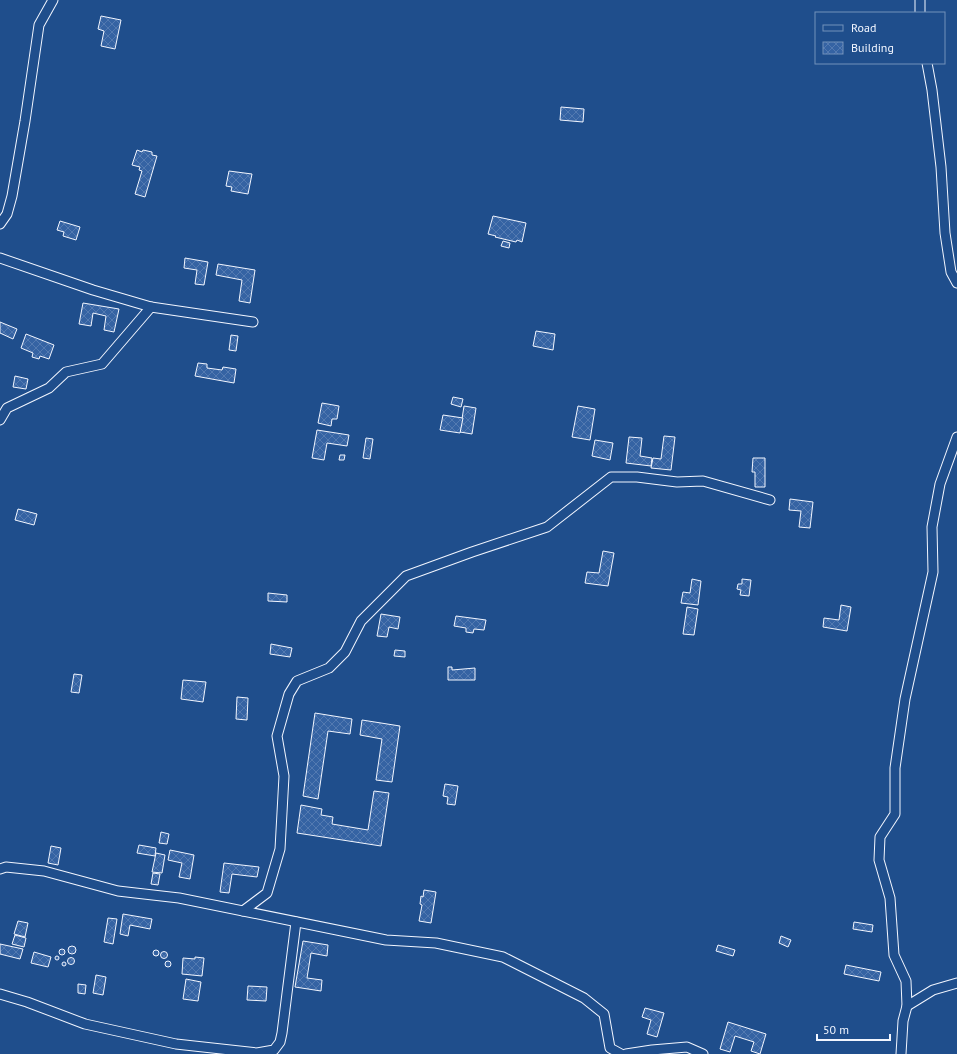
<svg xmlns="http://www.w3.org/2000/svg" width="957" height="1054" font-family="'PT Sans',sans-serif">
<defs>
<pattern id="building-cross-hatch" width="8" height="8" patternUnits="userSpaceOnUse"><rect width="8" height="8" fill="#3563a3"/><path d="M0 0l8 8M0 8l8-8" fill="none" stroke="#537ab1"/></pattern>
</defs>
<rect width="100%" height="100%" fill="#1f4e8c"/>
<g fill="url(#building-cross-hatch)" stroke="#f2f6ff">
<path d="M 101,16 L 121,20 L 115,49 L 101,46 L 104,31 L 98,29 Z"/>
<path d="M 561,107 L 584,109 L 583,122 L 560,120 Z"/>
<path d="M 137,150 L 142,152 L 143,150 L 152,152 L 152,155 L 157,156 L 145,197 L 135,194 L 142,171 L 139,170 L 140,167 L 132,165 Z"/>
<path d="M 229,171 L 252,174 L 248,194 L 231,191 L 232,187 L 226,186 Z"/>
<path d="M 493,216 L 526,223 L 522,242 L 517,240 L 516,242 L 495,237 L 496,236 L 488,234 Z"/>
<path d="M 60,221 L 80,227 L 76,240 L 63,236 L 64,232 L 57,230 Z"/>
<path d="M 503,241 L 510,243 L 509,248 L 501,246 Z"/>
<path d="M 185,258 L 208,262 L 204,285 L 195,284 L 197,270 L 184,268 Z"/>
<path d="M 218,264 L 255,270 L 250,303 L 239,301 L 242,280 L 216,275 Z"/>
<path d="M 83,303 L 119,309 L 114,332 L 104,330 L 106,316 L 93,313 L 91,326 L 79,324 Z"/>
<path d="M 0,322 L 17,329 L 13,339 L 0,333 Z"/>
<path d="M 536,331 L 555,334 L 553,350 L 533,346 Z"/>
<path d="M 26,334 L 54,345 L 49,359 L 40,356 L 39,359 L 32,357 L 33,353 L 21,348 Z"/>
<path d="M 231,335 L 238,336 L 236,351 L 229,350 Z"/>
<path d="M 198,363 L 207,364 L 207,368 L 222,370 L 223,367 L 236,369 L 234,383 L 195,376 Z"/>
<path d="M 15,376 L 28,379 L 26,389 L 13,387 Z"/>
<path d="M 453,397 L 463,399 L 461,407 L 451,404 Z"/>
<path d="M 322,403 L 339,406 L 337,419 L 332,419 L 331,426 L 318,423 Z"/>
<path d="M 464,406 L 476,408 L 472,434 L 460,432 Z"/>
<path d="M 578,406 L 595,409 L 590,440 L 572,437 Z"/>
<path d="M 443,415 L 463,418 L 460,433 L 440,430 Z"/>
<path d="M 317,430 L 349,435 L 347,446 L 327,443 L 324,460 L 312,458 Z"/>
<path d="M 664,436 L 675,437 L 671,470 L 651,468 L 653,458 L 661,459 Z"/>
<path d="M 629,437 L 642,438 L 640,456 L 652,458 L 651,466 L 626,463 Z"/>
<path d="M 366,438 L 373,439 L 370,459 L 363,458 Z"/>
<path d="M 595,440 L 613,443 L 610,460 L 592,456 Z"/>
<path d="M 340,455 L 345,455 L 344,460 L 339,460 Z"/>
<path d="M 753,458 L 765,458 L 765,487 L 755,487 L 755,472 L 752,472 Z"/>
<path d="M 790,499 L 813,502 L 810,528 L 799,527 L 801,511 L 789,510 Z"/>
<path d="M 18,509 L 37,514 L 34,525 L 15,520 Z"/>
<path d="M 603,551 L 614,553 L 608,586 L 585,583 L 587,572 L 599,573 Z"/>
<path d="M 692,579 L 701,581 L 698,605 L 681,603 L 683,592 L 690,593 Z"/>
<path d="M 742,579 L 751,580 L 749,596 L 740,595 L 741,590 L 737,589 L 738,584 L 742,584 Z"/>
<path d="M 268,593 L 287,595 L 287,602 L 268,601 Z"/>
<path d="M 841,605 L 851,607 L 847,631 L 823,627 L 824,618 L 839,620 Z"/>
<path d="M 687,607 L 698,609 L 694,635 L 683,634 Z"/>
<path d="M 381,614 L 400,617 L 398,629 L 389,627 L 387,637 L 377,636 Z"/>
<path d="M 456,616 L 486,620 L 484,630 L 474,629 L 473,633 L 466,632 L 466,628 L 454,626 Z"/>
<path d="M 271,644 L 292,648 L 290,657 L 270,654 Z"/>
<path d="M 395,650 L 405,651 L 405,657 L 394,656 Z"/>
<path d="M 448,667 L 452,667 L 452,670 L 475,668 L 475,680 L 448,680 Z"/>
<path d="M 74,674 L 82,675 L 79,693 L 71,692 Z"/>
<path d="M 183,680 L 206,682 L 203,702 L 181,699 Z"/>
<path d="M 237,697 L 248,698 L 247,720 L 236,719 Z"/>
<path d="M 315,713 L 352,719 L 350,734 L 328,731 L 318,799 L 303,796 Z"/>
<path d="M 362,720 L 400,726 L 392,782 L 376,780 L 382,739 L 360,735 Z"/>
<path d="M 445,784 L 458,786 L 455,805 L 447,804 L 448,797 L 443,796 Z"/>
<path d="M 374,791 L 389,793 L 381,846 L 297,833 L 301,805 L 322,809 L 321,815 L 333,817 L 332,824 L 368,830 Z"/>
<path d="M 161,832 L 169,834 L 167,844 L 159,843 Z"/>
<path d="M 139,845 L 156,848 L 155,856 L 137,853 Z"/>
<path d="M 51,846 L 61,848 L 58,865 L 48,863 Z"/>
<path d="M 170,850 L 194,855 L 190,879 L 179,877 L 182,863 L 168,860 Z"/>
<path d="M 156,853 L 165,855 L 162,873 L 152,872 Z"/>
<path d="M 224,863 L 259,867 L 257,877 L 232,874 L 229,893 L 220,892 Z"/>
<path d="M 153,873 L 160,874 L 158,885 L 151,884 Z"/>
<path d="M 424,890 L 436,892 L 431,923 L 419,921 L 422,905 L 420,904 L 421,896 L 423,897 Z"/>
<path d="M 123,914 L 152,919 L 150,929 L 130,925 L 128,936 L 120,934 Z"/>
<path d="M 108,918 L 117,919 L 113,944 L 104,942 Z"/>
<path d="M 18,921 L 28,923 L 25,937 L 14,934 Z"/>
<path d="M 854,922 L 873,925 L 872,932 L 853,929 Z"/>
<path d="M 15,935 L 26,938 L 24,947 L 12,944 Z"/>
<path d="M 781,936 L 791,940 L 788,947 L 779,943 Z"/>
<path d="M 303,941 L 328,945 L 327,956 L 311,953 L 307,978 L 322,980 L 321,991 L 295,987 Z"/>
<path d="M 0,944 L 23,949 L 20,959 L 0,954 Z"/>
<path d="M 718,945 L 735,950 L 733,956 L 716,951 Z"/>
<circle cx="72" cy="950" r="4"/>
<circle cx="62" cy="952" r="3"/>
<circle cx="156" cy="953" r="3"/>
<circle cx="164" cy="955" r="3.5"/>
<path d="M 34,952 L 51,957 L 48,967 L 31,963 Z"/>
<circle cx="57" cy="958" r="2"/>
<path d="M 195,957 L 204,958 L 202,976 L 182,974 L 183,958 L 195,959 Z"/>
<circle cx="71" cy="961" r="3.5"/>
<circle cx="168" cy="964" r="3"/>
<circle cx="64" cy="964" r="2"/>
<path d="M 846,965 L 881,972 L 879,981 L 844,974 Z"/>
<path d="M 96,975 L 106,977 L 103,995 L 93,993 Z"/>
<path d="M 186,979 L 201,982 L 198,1001 L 183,999 Z"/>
<path d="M 78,984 L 86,985 L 85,994 L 78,993 Z"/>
<path d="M 248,986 L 267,987 L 266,1001 L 247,1000 Z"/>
<path d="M 645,1008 L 664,1013 L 657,1037 L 647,1034 L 651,1020 L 642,1017 Z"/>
<path d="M 728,1022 L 766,1034 L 760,1054 L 751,1051 L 754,1042 L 735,1036 L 730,1052 L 720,1049 Z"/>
</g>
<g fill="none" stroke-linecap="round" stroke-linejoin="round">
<defs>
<g id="street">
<path d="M 920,13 L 920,0"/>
<path d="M 927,63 L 932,90 L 941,167 L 945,233 L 951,272 L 957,283"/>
<path d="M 0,224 L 7,214 L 12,196 L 25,121 L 39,25 L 53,0"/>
<path d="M 0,258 L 93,290 L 151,307 L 253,322"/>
<path d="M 0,420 L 7,408 L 49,388 L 66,372 L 102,364 L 151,307"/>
<path d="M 0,869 L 6,867 L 44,871 L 118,891 L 179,898 L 386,940 L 436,943 L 503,957 L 584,998 L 604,1014 L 610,1048 L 621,1054"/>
<path d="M 243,911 L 267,893 L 280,849 L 284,776 L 277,736 L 289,694 L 297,681 L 329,668 L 345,652 L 361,621 L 406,576 L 472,552 L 547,527 L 611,477 L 637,477 L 677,482 L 703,481 L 770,500"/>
<path d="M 0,994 L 27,1002 L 85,1024 L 176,1044 L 257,1053 L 274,1050 L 280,1042 L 282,1033 L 296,922"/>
<path d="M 907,1006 L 933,990 L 957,983"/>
<path d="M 626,1054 L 652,1050 L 687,1047 L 703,1054"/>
<path d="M 901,1054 L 903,1021 L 907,1006 L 906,981 L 894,955 L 890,898 L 879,860 L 880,837 L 895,814 L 895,768 L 905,699 L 933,572 L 932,527 L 940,484 L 957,437"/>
</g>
</defs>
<use href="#street" stroke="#f2f6ff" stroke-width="11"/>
<use href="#street" stroke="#1f4e8c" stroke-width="9"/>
</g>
<rect x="815" y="12" width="130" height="52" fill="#1f4e8c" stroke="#7391ba"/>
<rect x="823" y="25" width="20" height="6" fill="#1f4e8c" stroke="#7391ba"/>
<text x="851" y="32" font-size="12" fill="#f2f6ff">Road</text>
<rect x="823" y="42" width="20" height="12" fill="url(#building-cross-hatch)" stroke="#7391ba"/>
<text x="851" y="52" font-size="12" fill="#f2f6ff">Building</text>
<path d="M817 1034v6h73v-6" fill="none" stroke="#f2f6ff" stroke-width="2"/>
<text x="823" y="1034" font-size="12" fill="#f2f6ff" stroke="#1f4e8c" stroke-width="3" paint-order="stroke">50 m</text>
</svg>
